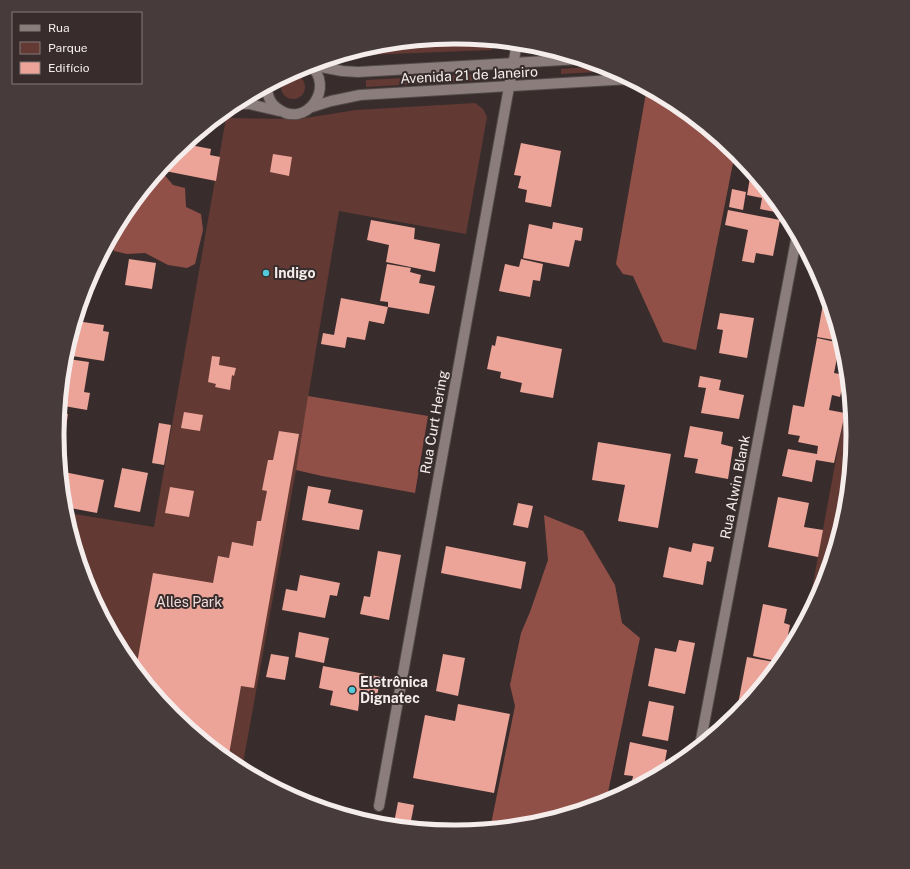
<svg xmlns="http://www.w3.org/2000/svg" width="910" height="869" font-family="'Public Sans',sans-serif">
<rect width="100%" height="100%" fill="#382d2c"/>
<g fill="#633933">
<path d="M 455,37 L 501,42 L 491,50 L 366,55 L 368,48 L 378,45 Z"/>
<path d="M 604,66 L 614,71 L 561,74 L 561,69 Z"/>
<path d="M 481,74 L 482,80 L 366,87 L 366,80 Z"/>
<circle cx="293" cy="87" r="12"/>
<path d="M 475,103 L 483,109 L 487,117 L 466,234 L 339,211 L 296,470 L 242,769 L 234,765 L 174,715 L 124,655 L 88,586 L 67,518 L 68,513 L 154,527 L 226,118 L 299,119 L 356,110 Z"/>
<path d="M 735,153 L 736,154 L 745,165 L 733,162 Z"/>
<path d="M 848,394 L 852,435 L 845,512 L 822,587 L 807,616 Z"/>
</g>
<g fill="#915047">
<path d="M 654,92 L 676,104 L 735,153 L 696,350 L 663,342 L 633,276 L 623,274 L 616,264 L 646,93 Z"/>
<path d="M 160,171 L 162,172 L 173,185 L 185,188 L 186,207 L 201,214 L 203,230 L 195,264 L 187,268 L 168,265 L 145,253 L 127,254 L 114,251 L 110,240 L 124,215 L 131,214 L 139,204 L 140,195 Z"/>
<path d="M 308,396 L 428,416 L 415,493 L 322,476 L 296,470 Z"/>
<path d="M 544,515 L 583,531 L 615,585 L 622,623 L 640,638 L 606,802 L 532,824 L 490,829 L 515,706 L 510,685 L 521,633 L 530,612 L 548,560 Z"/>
</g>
<g fill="#eca398">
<path d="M 521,143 L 561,151 L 551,207 L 525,202 L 527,190 L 518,188 L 521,176 L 514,175 Z"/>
<path d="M 185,144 L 211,149 L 210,155 L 220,157 L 216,181 L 160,170 L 174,153 Z"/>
<path d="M 273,154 L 292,157 L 289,176 L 270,172 Z"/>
<path d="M 751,172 L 782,209 L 781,213 L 760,209 L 762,198 L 747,195 Z"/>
<path d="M 732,189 L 746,192 L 743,210 L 729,207 Z"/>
<path d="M 728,210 L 780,220 L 773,256 L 756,253 L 754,263 L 742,261 L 748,230 L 725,225 Z"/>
<path d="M 371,220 L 415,228 L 414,239 L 440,244 L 435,272 L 386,262 L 389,245 L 367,240 Z"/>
<path d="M 553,222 L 583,228 L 581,241 L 575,240 L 569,267 L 523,258 L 529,224 L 552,229 Z"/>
<path d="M 129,259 L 156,263 L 152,289 L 125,285 Z"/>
<path d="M 521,259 L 543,264 L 540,281 L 533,280 L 530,297 L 499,291 L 505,264 L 519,267 Z"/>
<path d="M 387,264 L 411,268 L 410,272 L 421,275 L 419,283 L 435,286 L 429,314 L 388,307 L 388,302 L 380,301 Z"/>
<path d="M 825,293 L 838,335 L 840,341 L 817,337 Z"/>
<path d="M 341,298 L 388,307 L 384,324 L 369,321 L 365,340 L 347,337 L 345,348 L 321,344 L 323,333 L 334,335 Z"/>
<path d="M 720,313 L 754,318 L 747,358 L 719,353 L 723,330 L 717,329 Z"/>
<path d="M 76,321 L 104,325 L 103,331 L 109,332 L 104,361 L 66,355 Z"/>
<path d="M 497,336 L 562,349 L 553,398 L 520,392 L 522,383 L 500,378 L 501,372 L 487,369 L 492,345 L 495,346 Z"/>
<path d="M 817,338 L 840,343 L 834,373 L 845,375 L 840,397 L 832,395 L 829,410 L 845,413 L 834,463 L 816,460 L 812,482 L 782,476 L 788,449 L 817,454 L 818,446 L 798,442 L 800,436 L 788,434 L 793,405 L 804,407 Z"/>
<path d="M 212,356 L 220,357 L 219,365 L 236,368 L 234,376 L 232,375 L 230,390 L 215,387 L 216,384 L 208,382 Z"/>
<path d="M 68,359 L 89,362 L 84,392 L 90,393 L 87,410 L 64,406 L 63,413 L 68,414 L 65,434 L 58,433 L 64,365 L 66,366 Z"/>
<path d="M 700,376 L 721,380 L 719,390 L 744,395 L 739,419 L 701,413 L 706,388 L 698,387 Z"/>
<path d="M 184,412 L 203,415 L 200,431 L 181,428 Z"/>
<path d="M 159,423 L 171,425 L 164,465 L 152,463 Z"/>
<path d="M 690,426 L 723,432 L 721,444 L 733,447 L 728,479 L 695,473 L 698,459 L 684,457 Z"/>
<path d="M 279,431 L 299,434 L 254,688 L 241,686 L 228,760 L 174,715 L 136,669 L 153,573 L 213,583 L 218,556 L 229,558 L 232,542 L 253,546 L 257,521 L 261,521 L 267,491 L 262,490 L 268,460 L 273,460 Z"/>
<path d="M 598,442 L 671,454 L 658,528 L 618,521 L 625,485 L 592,480 Z"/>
<path d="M 122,468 L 148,473 L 140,512 L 114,507 Z"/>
<path d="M 64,472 L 104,480 L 97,513 L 65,507 L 62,481 Z"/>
<path d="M 308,486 L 331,490 L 328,503 L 363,510 L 359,530 L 302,520 Z"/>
<path d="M 170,487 L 194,491 L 189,517 L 165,513 Z"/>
<path d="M 778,497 L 809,503 L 804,527 L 823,530 L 818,557 L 768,547 Z"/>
<path d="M 518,503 L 533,506 L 528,528 L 513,525 Z"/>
<path d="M 693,543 L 714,547 L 711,562 L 707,561 L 703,585 L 663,577 L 669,547 L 691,552 Z"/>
<path d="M 446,546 L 526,562 L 521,589 L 441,573 Z"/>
<path d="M 378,551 L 401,555 L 389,620 L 360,614 L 364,596 L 370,597 Z"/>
<path d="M 300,575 L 340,583 L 337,596 L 330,595 L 325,618 L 282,610 L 286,589 L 297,591 Z"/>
<path d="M 763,604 L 787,609 L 784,623 L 790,625 L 785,649 L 789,649 L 780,662 L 753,656 Z"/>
<path d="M 299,632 L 329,638 L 324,663 L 295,657 Z"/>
<path d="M 679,640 L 695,643 L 685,694 L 648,686 L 655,648 L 676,652 Z"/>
<path d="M 271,654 L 289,657 L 285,680 L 266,677 Z"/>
<path d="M 443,654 L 465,658 L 458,696 L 436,691 Z"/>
<path d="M 747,657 L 779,663 L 744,705 L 738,704 Z"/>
<path d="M 323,666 L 381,677 L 376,700 L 360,696 L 358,711 L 330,705 L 333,691 L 319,688 Z"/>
<path d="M 649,701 L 674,706 L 668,741 L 642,736 Z"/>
<path d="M 458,704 L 510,714 L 494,793 L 413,778 L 425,715 L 455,721 Z"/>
<path d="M 630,742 L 667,750 L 663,772 L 630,790 L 633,776 L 624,775 Z"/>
<path d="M 398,802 L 414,805 L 410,826 L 394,823 Z"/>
</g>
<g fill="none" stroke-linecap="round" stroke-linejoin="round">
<defs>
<g id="street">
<path d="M 700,745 L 797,235"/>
<path d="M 379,806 L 517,43"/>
</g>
<g id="secondary">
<path d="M 311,65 L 342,71 L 358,72 L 581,59"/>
<path d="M 267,86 C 267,95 270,103 277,108 C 306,131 337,85 309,65"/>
<path d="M 235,104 L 249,104 L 279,111"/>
<path d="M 312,107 L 331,101 L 360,95 L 630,79"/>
</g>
</defs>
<use href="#street" stroke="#524948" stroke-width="12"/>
<use href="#secondary" stroke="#524948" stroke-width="12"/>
<use href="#street" stroke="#8a7d7b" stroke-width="10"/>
<use href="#secondary" stroke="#8a7d7b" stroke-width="10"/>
</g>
<g fill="#53cadc" stroke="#382d2c" stroke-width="1.5">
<circle cx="266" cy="273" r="4"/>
<circle cx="352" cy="690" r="4"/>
</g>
<g text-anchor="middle" stroke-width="4" stroke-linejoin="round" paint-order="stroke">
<g font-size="14" fill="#f4edec" stroke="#382d2c">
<text transform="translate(469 75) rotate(-3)" y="5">Avenida 21 de Janeiro</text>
<text transform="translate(434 422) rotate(-80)" y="5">Rua Curt Hering</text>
<text transform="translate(735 487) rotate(-79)" y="5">Rua Alwin Blank</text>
</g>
<g font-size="14" font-weight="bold" fill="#f4edec" stroke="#382d2c" text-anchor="start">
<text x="274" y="278">Indigo</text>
<text x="360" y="687">Eletrônica<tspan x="360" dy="16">Dignatec</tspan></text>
</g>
<g font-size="14" fill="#f2ddda" stroke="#382d2c">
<text x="189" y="607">Alles Park</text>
</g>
</g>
<path d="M0 0H910V869H0ZM454 44H456A390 390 0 0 1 846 434V435A390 390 0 0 1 456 825H454A390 390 0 0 1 64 435V434A390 390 0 0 1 454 44Z" fill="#473c3b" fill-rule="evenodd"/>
<path fill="none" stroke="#f4edec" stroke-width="5" d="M454 44H456A390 390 0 0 1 846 434V435A390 390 0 0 1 456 825H454A390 390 0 0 1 64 435V434A390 390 0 0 1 454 44Z"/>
<rect x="12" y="12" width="130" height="72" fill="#382d2c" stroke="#837a79"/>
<rect x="20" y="25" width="20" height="6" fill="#8a7d7b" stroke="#837a79"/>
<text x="48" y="32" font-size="12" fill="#f4edec">Rua</text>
<rect x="20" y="42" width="20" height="12" fill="#633933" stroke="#837a79"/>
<text x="48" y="52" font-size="12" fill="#f4edec">Parque</text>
<rect x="20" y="62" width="20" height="12" fill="#eca398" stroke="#837a79"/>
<text x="48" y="72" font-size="12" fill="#f4edec">Edifício</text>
</svg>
